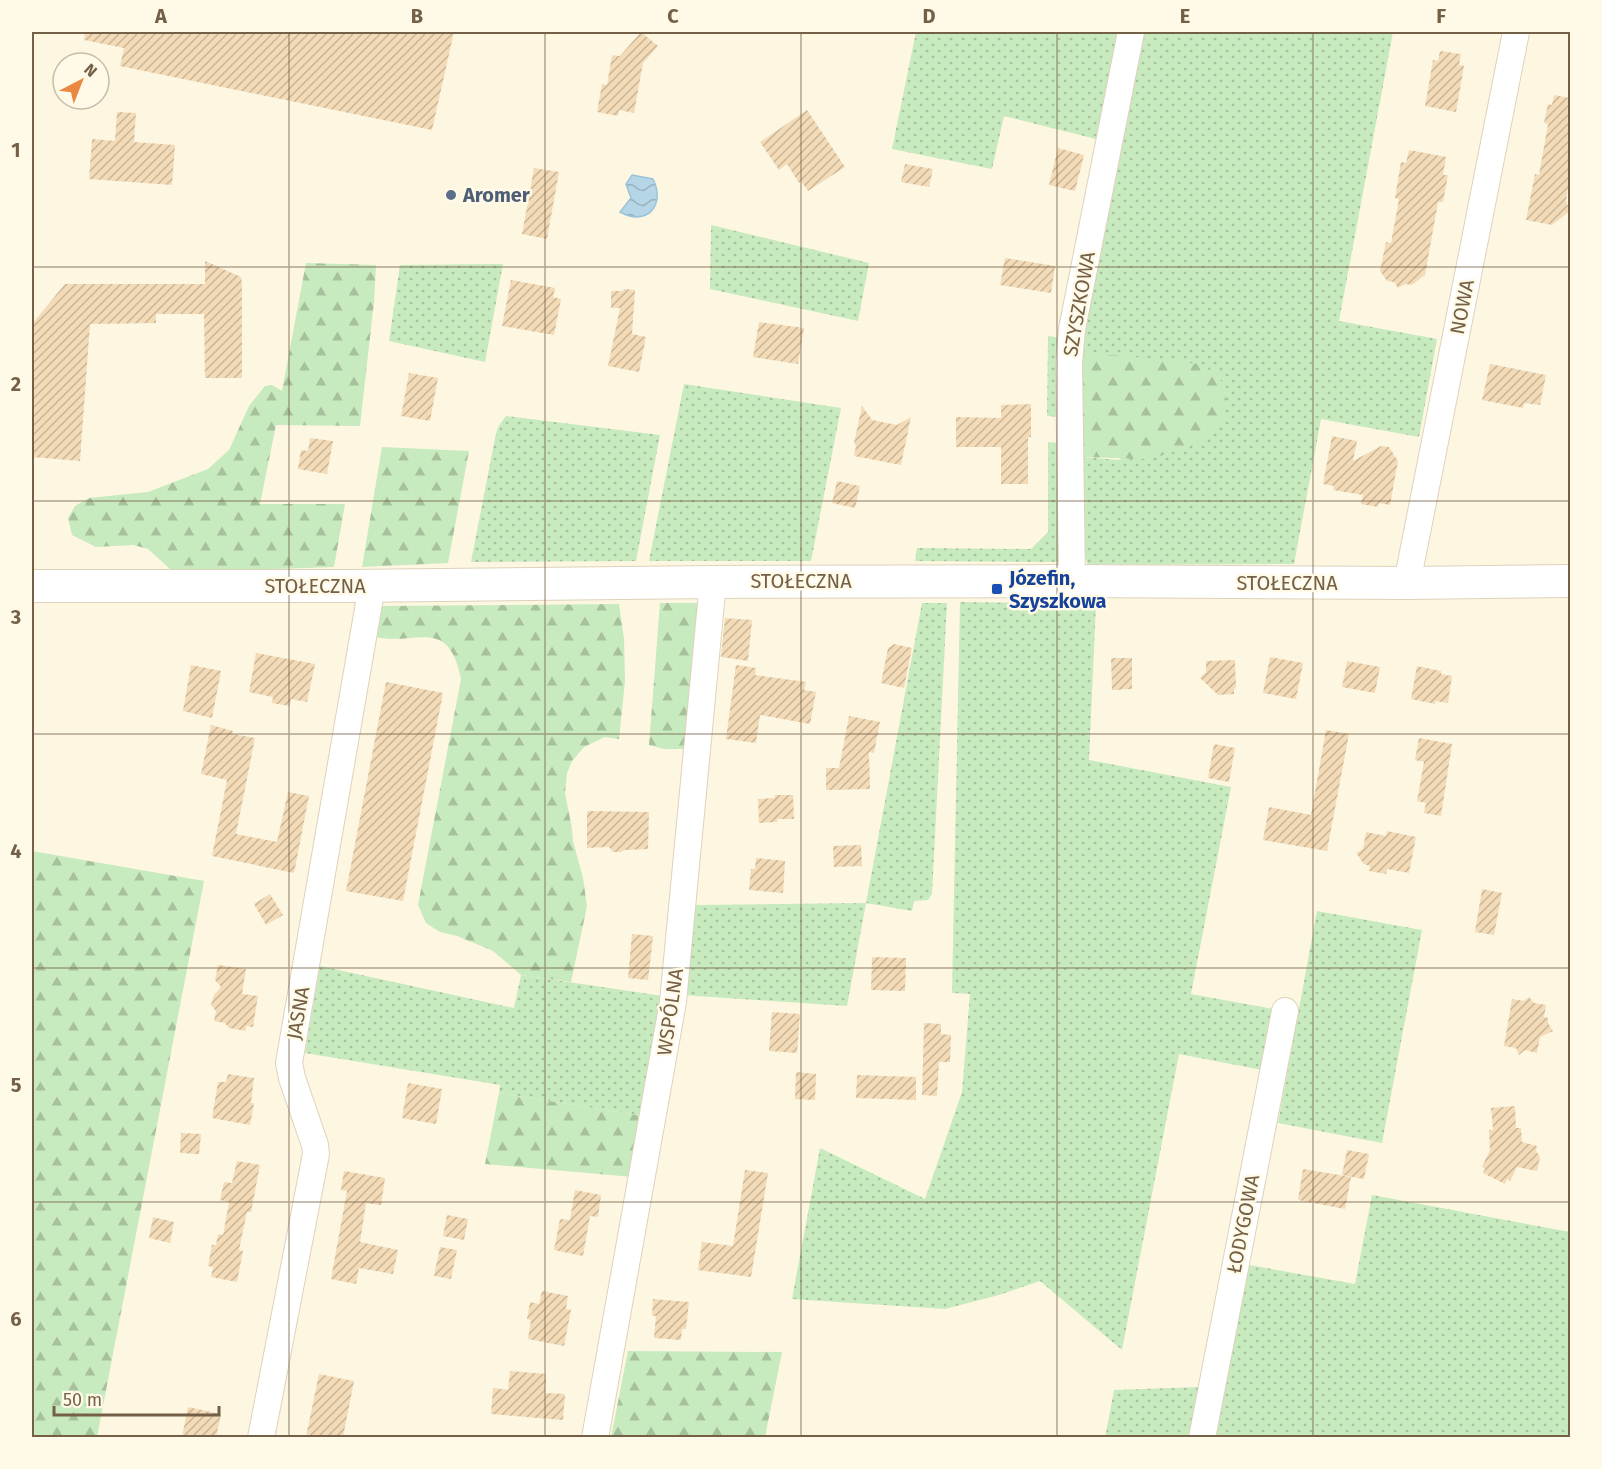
<svg xmlns="http://www.w3.org/2000/svg" width="1602" height="1469" font-family="'Fira Sans',sans-serif">
<defs>
<pattern id="grass-dots" width="8" height="8" patternUnits="userSpaceOnUse" patternTransform="scale(1.5)"><rect width="8" height="8" fill="#c8eabf"/><path d="M2 2h.1M6 6h.1" fill="none" stroke="#a7c19d" stroke-width="1.8" stroke-linecap="round"/></pattern>
<pattern id="forest-firs" width="22" height="20" patternUnits="userSpaceOnUse" patternTransform="scale(1.5)"><rect width="22" height="20" fill="#c8eabf"/><path d="M5 1l3.5 6h-7zM16 11l3.5 6h-7z" fill="#a7c19d"/></pattern>
<pattern id="water-waves" width="16" height="10" patternUnits="userSpaceOnUse" patternTransform="scale(1.5)"><rect width="16" height="10" fill="#b5d6e6"/><path d="M0 5q4-4 8 0t8 0" fill="none" stroke="#98b1bc"/></pattern>
<pattern id="building-hatch" width="6" height="6" patternUnits="userSpaceOnUse" patternTransform="scale(1.5)"><rect width="6" height="6" fill="#f3dbb8"/><path d="M-1 1l2-2M0 6l6-6M5 7l2-2" fill="none" stroke="#c9b597"/></pattern>
</defs>
<rect width="100%" height="100%" fill="#fdf7e1"/>
<g fill="url(#grass-dots)">
<path d="M 916,32 L 1122,32 L 1100,140 L 1004,116 L 992,169 L 892,149 Z"/>
<path d="M 1141,32 L 1396,32 L 1393,32 L 1339,321 L 1437,339 L 1419,437 L 1321,419 L 1294,564 L 1088,565 L 1084,553 L 1080,457 L 1121,460 L 1078,355 Z"/>
<path d="M 711,225 L 869,263 L 858,321 L 710,289 Z"/>
<path d="M 503,264 L 485,362 L 389,341 L 400,265 Z"/>
<path d="M 1048,336 L 1061,338 L 1059,417 L 1047,416 Z"/>
<path d="M 684,384 L 841,408 L 811,561 L 649,561 Z"/>
<path d="M 506,416 L 660,435 L 636,561 L 471,562 L 495,438 L 498,427 Z"/>
<path d="M 1048,442 L 1059,443 L 1059,562 L 915,561 L 917,548 L 1031,549 L 1048,532 Z"/>
<path d="M 960,602 L 1096,604 L 1089,760 L 1231,787 L 1191,994 L 1273,1009 L 1262,1070 L 1179,1054 L 1122,1350 L 1040,1281 L 999,1295 L 945,1309 L 792,1299 L 820,1148 L 925,1199 L 962,1092 L 970,994 L 952,993 Z"/>
<path d="M 922,603 L 947,603 L 932,894 L 928,900 L 914,901 L 912,911 L 866,903 L 847,1006 L 682,995 L 693,905 L 866,903 Z"/>
<path d="M 1317,911 L 1422,930 L 1382,1143 L 1278,1123 Z"/>
<path d="M 320,966 L 514,1008 L 521,975 L 663,996 L 643,1116 L 499,1093 L 500,1085 L 305,1053 Z"/>
<path d="M 1372,1195 L 1570,1232 L 1570,1437 L 1216,1437 L 1249,1265 L 1355,1284 Z"/>
<path d="M 1200,1387 L 1190,1437 L 1105,1438 L 1114,1390 Z"/>
</g>
<g fill="url(#forest-firs)">
<path d="M 306,263 L 376,265 L 374,302 L 360,426 L 276,425 L 260,504 L 345,504 L 334,567 L 248,570 L 170,569 L 148,549 L 133,545 L 96,547 L 72,535 L 68,518 L 75,506 L 89,498 L 148,492 L 208,469 L 229,450 L 249,406 L 265,386 L 272,385 L 282,391 Z"/>
<path d="M 1078,355 L 1116,355 L 1199,364 L 1215,373 L 1226,387 L 1225,411 L 1219,428 L 1204,439 L 1181,449 L 1151,459 L 1080,457 Z"/>
<path d="M 382,447 L 469,451 L 448,563 L 362,567 Z"/>
<path d="M 660,603 L 705,603 L 689,749 L 664,749 L 649,745 Z"/>
<path d="M 619,604 L 624,639 L 625,681 L 619,739 L 605,737 L 584,747 L 572,761 L 567,773 L 565,793 L 572,829 L 573,841 L 583,878 L 587,906 L 571,982 L 521,975 L 493,951 L 457,936 L 440,932 L 426,923 L 418,905 L 461,679 C 448,613 414,648 372,636 L 377,606 Z"/>
<path d="M 32,851 L 204,881 L 97,1437 L 32,1437 Z"/>
<path d="M 499,1093 L 643,1116 L 633,1177 L 485,1164 Z"/>
<path d="M 628,1351 L 782,1352 L 765,1437 L 611,1437 Z"/>
</g>
<path fill="url(#water-waves)" stroke="#9bc3d8" stroke-width="1.5" d="M 632,175 L 653,179 C 666,205 647,227 620,212 L 631,198 L 626,184 Z"/>
<g fill="url(#building-hatch)">
<path d="M 85,32 L 454,32 L 432,130 L 120,66 L 124,48 L 84,40 Z"/>
<path d="M 641,32 L 658,46 L 643,63 L 634,113 L 619,110 L 618,116 L 597,112 L 602,84 L 607,85 L 612,55 L 620,56 Z"/>
<path d="M 1440,51 L 1461,54 L 1459,65 L 1464,66 L 1456,112 L 1425,106 L 1433,60 L 1438,61 Z"/>
<path d="M 1554,95 L 1570,98 L 1570,174 L 1566,201 L 1570,211 L 1552,225 L 1526,220 L 1535,174 L 1539,175 L 1548,124 L 1544,123 L 1548,104 L 1552,105 Z"/>
<path d="M 807,110 L 845,167 L 808,191 L 801,181 L 799,183 L 787,164 L 779,170 L 760,142 Z"/>
<path d="M 117,112 L 136,113 L 134,142 L 175,145 L 172,185 L 89,179 L 92,139 L 115,141 Z"/>
<path d="M 1058,148 L 1084,155 L 1075,191 L 1049,185 Z"/>
<path d="M 1409,150 L 1446,157 L 1443,175 L 1448,175 L 1443,202 L 1438,202 L 1425,275 L 1412,285 L 1405,284 L 1398,288 L 1394,282 L 1387,281 L 1380,271 L 1386,242 L 1391,243 L 1399,199 L 1395,198 L 1401,162 L 1406,163 Z"/>
<path d="M 905,164 L 933,169 L 929,187 L 901,182 Z"/>
<path d="M 534,168 L 559,172 L 547,239 L 522,234 Z"/>
<path d="M 1005,258 L 1055,266 L 1051,293 L 1000,285 Z"/>
<path d="M 205,261 L 241,277 L 242,284 L 242,378 L 205,378 L 204,314 L 156,314 L 156,323 L 90,324 L 80,461 L 32,457 L 32,324 L 65,284 L 205,284 Z"/>
<path d="M 511,280 L 555,288 L 553,297 L 561,299 L 554,335 L 502,326 Z"/>
<path d="M 624,289 L 635,290 L 632,334 L 646,337 L 639,372 L 608,366 L 620,308 L 611,308 L 611,291 L 623,291 Z"/>
<path d="M 759,322 L 804,328 L 798,364 L 753,357 Z"/>
<path d="M 1490,364 L 1546,375 L 1540,405 L 1524,403 L 1523,408 L 1482,400 Z"/>
<path d="M 409,373 L 438,378 L 430,421 L 401,416 Z"/>
<path d="M 1031,404 L 1031,437 L 1028,437 L 1028,484 L 1001,484 L 1001,447 L 956,447 L 956,417 L 1001,418 L 1001,405 Z"/>
<path d="M 862,406 L 872,420 L 897,425 L 911,417 L 901,465 L 854,456 L 856,446 L 854,443 Z"/>
<path d="M 1332,436 L 1357,441 L 1353,461 L 1381,446 L 1389,447 L 1398,461 L 1390,505 L 1379,503 L 1378,507 L 1361,504 L 1363,495 L 1333,490 L 1334,486 L 1323,484 Z"/>
<path d="M 310,438 L 333,441 L 327,474 L 298,469 L 301,450 L 308,451 Z"/>
<path d="M 837,481 L 860,486 L 855,508 L 832,503 Z"/>
<path d="M 725,618 L 752,620 L 748,661 L 721,657 Z"/>
<path d="M 894,644 L 912,648 L 904,688 L 881,683 L 888,648 Z"/>
<path d="M 256,653 L 315,664 L 307,702 L 291,699 L 290,706 L 272,703 L 273,697 L 249,692 Z"/>
<path d="M 1270,657 L 1303,663 L 1296,699 L 1263,693 Z"/>
<path d="M 1111,658 L 1132,658 L 1132,689 L 1112,690 Z"/>
<path d="M 1235,660 L 1236,689 L 1234,688 L 1234,694 L 1218,695 L 1200,678 L 1206,672 L 1206,661 Z"/>
<path d="M 1347,661 L 1380,667 L 1375,693 L 1342,687 Z"/>
<path d="M 191,665 L 221,671 L 212,718 L 183,711 Z"/>
<path d="M 736,665 L 756,668 L 755,675 L 806,682 L 804,690 L 816,692 L 810,724 L 760,715 L 756,743 L 726,739 Z"/>
<path d="M 1417,666 L 1441,671 L 1441,674 L 1452,676 L 1448,703 L 1435,701 L 1435,704 L 1411,699 Z"/>
<path d="M 386,682 L 443,693 L 403,901 L 346,891 Z"/>
<path d="M 849,716 L 880,722 L 874,753 L 869,752 L 870,789 L 826,790 L 826,768 L 839,768 Z"/>
<path d="M 211,725 L 233,731 L 232,734 L 255,738 L 236,834 L 277,842 L 288,792 L 309,796 L 294,873 L 212,856 L 227,780 L 201,774 Z"/>
<path d="M 1326,730 L 1349,734 L 1327,851 L 1263,840 L 1269,807 L 1311,815 Z"/>
<path d="M 1419,738 L 1452,744 L 1441,816 L 1424,813 L 1426,803 L 1417,801 L 1424,762 L 1415,760 Z"/>
<path d="M 1214,744 L 1235,748 L 1229,782 L 1208,778 Z"/>
<path d="M 775,795 L 793,795 L 794,819 L 777,819 L 777,822 L 759,823 L 758,799 L 775,798 Z"/>
<path d="M 587,811 L 649,812 L 648,849 L 624,850 L 621,852 L 613,852 L 609,847 L 587,848 Z"/>
<path d="M 1387,831 L 1416,837 L 1409,873 L 1387,869 L 1386,874 L 1369,871 L 1370,866 L 1364,864 L 1356,853 L 1363,849 L 1366,832 L 1386,836 Z"/>
<path d="M 861,845 L 862,866 L 834,867 L 833,846 Z"/>
<path d="M 756,858 L 785,861 L 783,893 L 749,890 L 751,869 L 755,869 Z"/>
<path d="M 1482,889 L 1502,893 L 1494,935 L 1475,932 Z"/>
<path d="M 270,894 L 283,915 L 266,925 L 254,904 Z"/>
<path d="M 632,934 L 653,936 L 648,980 L 628,978 Z"/>
<path d="M 872,957 L 906,958 L 905,991 L 871,990 Z"/>
<path d="M 218,965 L 246,969 L 242,994 L 258,996 L 253,1027 L 246,1026 L 246,1031 L 229,1028 L 225,1023 L 214,1021 L 216,1011 L 211,1005 L 214,995 L 221,987 L 215,980 Z"/>
<path d="M 1529,997 L 1534,1003 L 1546,1005 L 1544,1017 L 1548,1018 L 1548,1023 L 1553,1031 L 1540,1037 L 1537,1053 L 1525,1050 L 1519,1055 L 1516,1048 L 1504,1046 L 1512,999 L 1524,1001 Z"/>
<path d="M 772,1012 L 800,1014 L 797,1053 L 769,1051 Z"/>
<path d="M 924,1023 L 941,1024 L 941,1034 L 951,1035 L 950,1062 L 939,1062 L 937,1096 L 922,1095 Z"/>
<path d="M 796,1072 L 816,1074 L 815,1100 L 795,1099 Z"/>
<path d="M 228,1074 L 254,1078 L 251,1103 L 254,1103 L 250,1125 L 212,1118 L 218,1082 L 226,1082 Z"/>
<path d="M 857,1075 L 916,1077 L 916,1100 L 856,1098 Z"/>
<path d="M 408,1083 L 442,1089 L 436,1124 L 402,1118 Z"/>
<path d="M 1515,1106 L 1516,1128 L 1521,1128 L 1522,1142 L 1537,1146 L 1536,1151 L 1540,1157 L 1537,1171 L 1517,1167 L 1510,1181 L 1507,1179 L 1505,1184 L 1483,1173 L 1485,1169 L 1482,1167 L 1490,1150 L 1489,1130 L 1493,1130 L 1491,1108 Z"/>
<path d="M 181,1133 L 201,1134 L 199,1154 L 180,1153 Z"/>
<path d="M 1347,1150 L 1369,1154 L 1364,1179 L 1342,1175 Z"/>
<path d="M 237,1161 L 260,1165 L 251,1212 L 247,1212 L 239,1250 L 243,1251 L 237,1282 L 211,1277 L 213,1267 L 208,1266 L 212,1245 L 216,1245 L 218,1234 L 223,1235 L 229,1202 L 220,1200 L 224,1182 L 232,1183 Z"/>
<path d="M 1303,1169 L 1351,1177 L 1345,1209 L 1298,1200 Z"/>
<path d="M 745,1170 L 768,1173 L 751,1277 L 698,1270 L 702,1242 L 733,1246 Z"/>
<path d="M 344,1171 L 385,1178 L 381,1205 L 366,1203 L 360,1242 L 398,1250 L 393,1274 L 359,1268 L 356,1284 L 331,1279 L 347,1191 L 341,1190 Z"/>
<path d="M 575,1190 L 601,1195 L 598,1217 L 590,1216 L 583,1256 L 554,1250 L 560,1219 L 570,1220 Z"/>
<path d="M 447,1215 L 468,1219 L 464,1240 L 443,1236 Z"/>
<path d="M 153,1217 L 174,1222 L 170,1243 L 149,1238 Z"/>
<path d="M 440,1247 L 457,1250 L 451,1279 L 434,1276 Z"/>
<path d="M 542,1291 L 568,1296 L 566,1309 L 571,1310 L 564,1346 L 528,1339 L 531,1320 L 527,1319 L 530,1302 L 539,1304 Z"/>
<path d="M 653,1299 L 689,1302 L 686,1329 L 682,1329 L 681,1340 L 654,1338 L 656,1316 L 652,1316 Z"/>
<path d="M 510,1371 L 546,1374 L 545,1393 L 565,1394 L 563,1420 L 491,1414 L 493,1388 L 508,1390 Z"/>
<path d="M 319,1374 L 354,1381 L 343,1437 L 306,1437 Z"/>
<path d="M 188,1407 L 221,1414 L 216,1437 L 182,1437 Z"/>
</g>
<g fill="none" stroke-linecap="round" stroke-linejoin="round">
<defs>
<g id="minor">
<path d="M 1072,581 L 1069,363 L 1072,329 L 1131,32"/>
<path d="M 1407,583 L 1516,32"/>
<path d="M 261,1438 L 316,1154 L 315,1145 L 292,1078 L 289,1063 L 372,586"/>
<path d="M 595,1438 L 673,1002 L 713,582"/>
<path d="M 1202,1438 L 1285,1011"/>
</g>
<path id="tertiary" d="M 32,586 L 347,586 L 713,582 L 1072,581 L 1407,583 L 1570,581"/>
</defs>
<use href="#minor" stroke="#ded2ba" stroke-width="28"/>
<use href="#tertiary" stroke="#ded2ba" stroke-width="34"/>
<use href="#minor" stroke="#fff" stroke-width="26"/>
<use href="#tertiary" stroke="#fff" stroke-width="32"/>
</g>
<path fill="none" stroke="#746047" stroke-width="1.5" stroke-opacity="0.55" d="M 289,32 L 289,1438M 545,32 L 545,1438M 801,32 L 801,1438M 1057,32 L 1057,1438M 1313,32 L 1313,1438M 32,267 L 1570,267M 32,501 L 1570,501M 32,734 L 1570,734M 32,968 L 1570,968M 32,1202 L 1570,1202"/>
<circle fill="#5c6f8a" stroke="#fffae8" stroke-width="2" cx="451" cy="195" r="6"/>
<rect fill="#1a4fb4" stroke="#fffae8" stroke-width="2" x="991" y="583" width="12" height="12" rx="3"/>
<g text-anchor="middle" stroke-width="5" stroke-linejoin="round" paint-order="stroke">
<g font-size="20" font-weight="bold" fill="#4e5e75" stroke="#fffae8" text-anchor="start">
<text x="463" y="202">Aromer</text>
</g>
<g font-size="20" fill="#746047" stroke="#fffae8">
<text transform="translate(1079 304) rotate(-80)" y="7">SZYSZKOWA</text>
<text transform="translate(1462 307) rotate(-79)" y="7">NOWA</text>
<text x="801" y="588">STOŁECZNA</text>
<text x="1287" y="590">STOŁECZNA</text>
<text x="315" y="593">STOŁECZNA</text>
<text transform="translate(670 1012) rotate(-82)" y="7">WSPÓLNA</text>
<text transform="translate(298 1013) rotate(-80)" y="7">JASNA</text>
<text transform="translate(1243 1224) rotate(-79)" y="7">ŁODYGOWA</text>
</g>
<g font-size="20" font-weight="bold" fill="#164399" stroke="#fffae8" text-anchor="start">
<text x="1009" y="585">Józefin,<tspan x="1009" dy="23">Szyszkowa</tspan></text>
</g>
</g>
<rect width="1602" height="1469" fill="none" stroke="#fffae8" stroke-width="66"/>
<g transform="translate(81 81) rotate(42)"><circle r="28" fill="#fffae8" stroke="#c7bca8" stroke-width="1.5"/>
<path d="M0-4.5L10 22L0 15L-10 22Z" fill="#ea8842"/>
<text y="-9" font-size="16" font-weight="bold" text-anchor="middle" fill="#746047">N</text>
</g>
<path d="M54 1406v9h165v-9" fill="none" stroke="#746047" stroke-width="3"/>
<text x="63" y="1406" font-size="18" fill="#746047" stroke="#fffae8" stroke-width="4.5" paint-order="stroke">50 m</text>
<rect x="33" y="33" width="1536" height="1403" fill="none" stroke="#746047" stroke-width="2"/>
<g font-size="20" text-anchor="middle" font-weight="bold" fill="#746047">
<text x="161" y="23">A</text>
<text x="417" y="23">B</text>
<text x="673" y="23">C</text>
<text x="929" y="23">D</text>
<text x="1185" y="23">E</text>
<text x="1441" y="23">F</text>
<text x="16" y="157">1</text>
<text x="16" y="391">2</text>
<text x="16" y="624">3</text>
<text x="16" y="858">4</text>
<text x="16" y="1092">5</text>
<text x="16" y="1326">6</text>
</g>
</svg>
